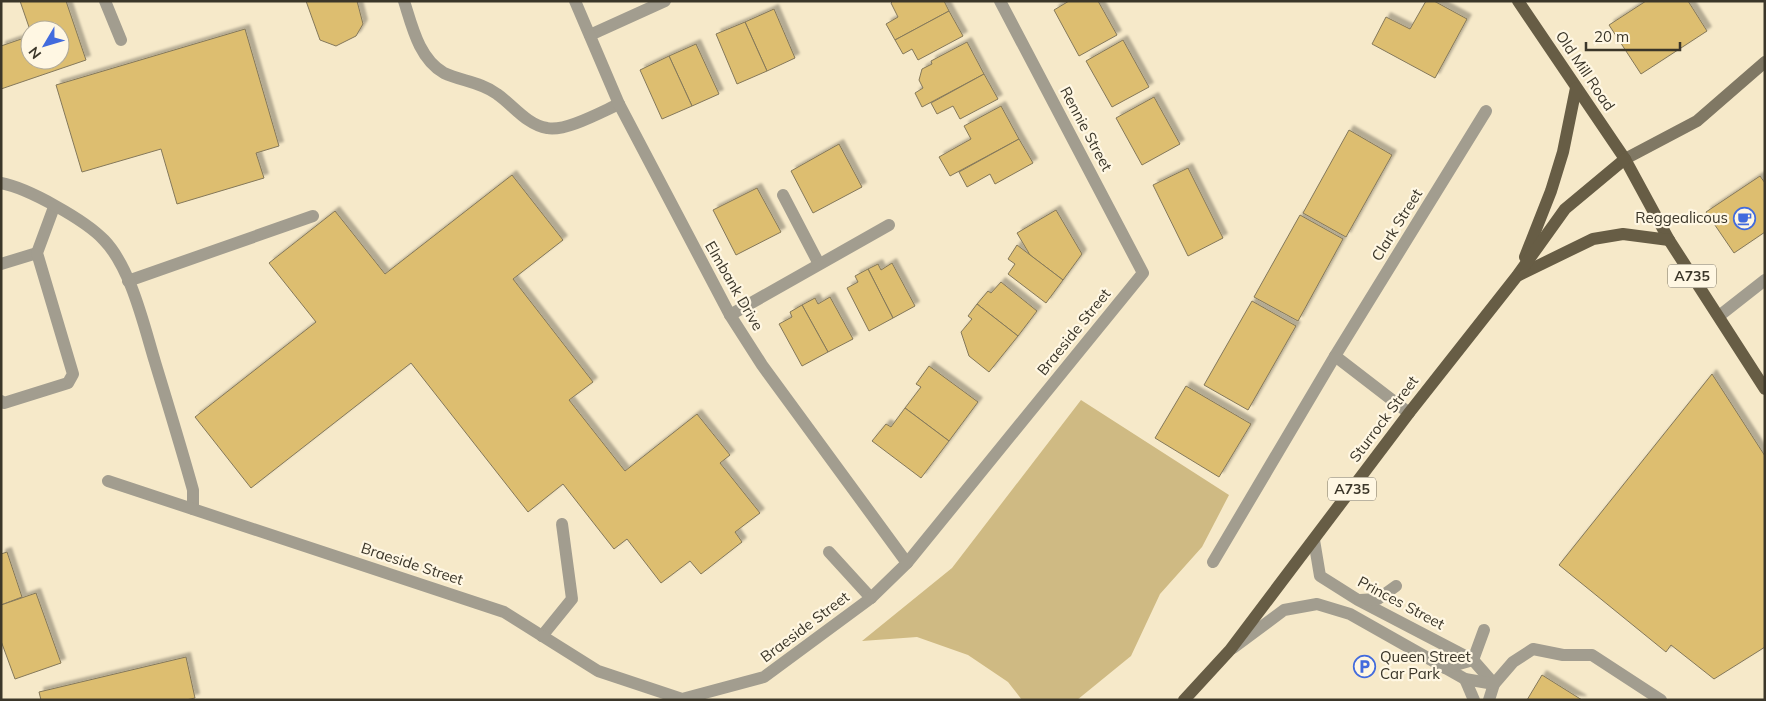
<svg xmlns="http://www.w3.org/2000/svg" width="1766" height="701" font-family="Mulish,sans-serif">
<defs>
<filter id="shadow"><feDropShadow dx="4.5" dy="-4.5" stdDeviation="1" flood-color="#0004"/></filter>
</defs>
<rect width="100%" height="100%" fill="#f6e9c9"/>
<path fill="#cfba83" d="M 1081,400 L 1229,495 L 1202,547 L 1160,594 L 1131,656 L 1077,700 L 1022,700 L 1008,682 L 968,655 L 917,637 L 862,641 L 952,568 Z"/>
<g fill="#ddbe70" stroke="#84785a" filter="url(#shadow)">
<path d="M 20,1 L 66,1 L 86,60 L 1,89 L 1,46 L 30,36 L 30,60 L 60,60 L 60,30 L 30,30 Z"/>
<path d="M 306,1 L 357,1 L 363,24 L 356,36 L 336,46 L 320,40 Z"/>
<path d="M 893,1 L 944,1 L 949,11 L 895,40 L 886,24 L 898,17 L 891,3 Z"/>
<path d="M 1069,1 L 1098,1 L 1117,35 L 1079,56 L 1054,10 Z"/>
<path d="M 1426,1 L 1434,1 L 1467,19 L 1435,78 L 1372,44 L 1386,17 L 1410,29 Z"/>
<path d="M 1646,1 L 1688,1 L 1707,31 L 1641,74 L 1609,25 Z"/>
<path d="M 774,9 L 795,58 L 767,71 L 745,22 Z"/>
<path d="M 949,11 L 963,36 L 918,60 L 912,49 L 903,54 L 895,40 Z"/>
<path d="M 745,22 L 767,71 L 737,84 L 716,34 Z"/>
<path d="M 245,29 L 279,146 L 256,153 L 264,178 L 177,204 L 161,149 L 82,172 L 56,85 Z"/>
<path d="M 1123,40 L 1149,87 L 1112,107 L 1086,61 Z"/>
<path d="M 967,42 L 984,74 L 922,107 L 915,93 L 923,88 L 919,80 L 922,69 L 932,64 L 931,61 Z"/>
<path d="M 696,44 L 719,94 L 692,106 L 669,56 Z"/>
<path d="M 669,56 L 692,106 L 662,119 L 640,70 Z"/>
<path d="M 984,74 L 998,99 L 960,119 L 953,106 L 937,114 L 931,103 Z"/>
<path d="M 1154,97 L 1180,144 L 1142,165 L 1116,118 Z"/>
<path d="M 1001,106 L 1019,139 L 950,176 L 939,157 L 971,139 L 964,126 Z"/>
<path d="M 1349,130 L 1392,155 L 1346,237 L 1303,213 Z"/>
<path d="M 1019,139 L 1033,163 L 995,184 L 990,174 L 967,187 L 959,172 Z"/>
<path d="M 839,144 L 862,187 L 813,213 L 791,171 Z"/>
<path d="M 1188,168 L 1223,238 L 1188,256 L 1153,185 Z"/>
<path d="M 512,175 L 563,240 L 513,279 L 593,382 L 569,400 L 625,471 L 697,414 L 730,455 L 720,463 L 760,513 L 735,532 L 742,542 L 701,574 L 690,561 L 661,583 L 627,539 L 614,549 L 563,484 L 528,512 L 411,363 L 251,488 L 195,417 L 316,322 L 269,263 L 335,211 L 385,274 Z"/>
<path d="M 1760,176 L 1765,183 L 1765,232 L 1734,253 L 1706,212 Z"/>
<path d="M 757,188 L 781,232 L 736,255 L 713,210 Z"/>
<path d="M 1056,210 L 1082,254 L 1063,280 L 1030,255 L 1017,233 Z"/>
<path d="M 1300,215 L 1343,239 L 1298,321 L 1254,297 Z"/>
<path d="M 1017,245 L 1063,280 L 1046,303 L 1008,274 L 1015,264 L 1008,259 Z"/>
<path d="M 892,263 L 915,306 L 893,318 L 868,269 L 878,264 L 881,270 Z"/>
<path d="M 868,269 L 893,318 L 869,331 L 847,288 L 858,282 L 855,276 Z"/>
<path d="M 1001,282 L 1037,311 L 1018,336 L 977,304 L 988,291 L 991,293 Z"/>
<path d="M 830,297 L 853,339 L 828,352 L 802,305 L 815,298 L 818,304 Z"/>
<path d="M 1252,301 L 1296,326 L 1248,410 L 1204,385 Z"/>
<path d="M 977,304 L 1018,336 L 989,372 L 969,356 L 961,332 L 972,319 L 968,316 Z"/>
<path d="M 802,305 L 828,352 L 802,366 L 779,324 L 792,317 L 790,312 Z"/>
<path d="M 929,366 L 978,402 L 949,441 L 905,408 L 921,387 L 916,384 Z"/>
<path d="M 1712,374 L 1765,456 L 1765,647 L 1714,679 L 1671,645 L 1666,652 L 1559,565 Z"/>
<path d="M 1186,386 L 1251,424 L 1219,477 L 1155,438 Z"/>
<path d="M 905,408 L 949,441 L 921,478 L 872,441 L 886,424 L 891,427 Z"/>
<path d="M 7,552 L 22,597 L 1,605 L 1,554 Z"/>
<path d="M 36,593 L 61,663 L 15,679 L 1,641 L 1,605 Z"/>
<path d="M 186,657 L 195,698 L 186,700 L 41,700 L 39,692 Z"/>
<path d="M 1542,675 L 1582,700 L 1527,700 Z"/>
</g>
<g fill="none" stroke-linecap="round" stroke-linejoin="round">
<g stroke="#a29d8f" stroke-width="12">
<path d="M 105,1 L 121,40"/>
<path d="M 404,1 C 412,26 419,59 444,73 C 461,81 481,82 497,94 C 513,105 527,125 547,128 C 565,132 601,112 619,104"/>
<path d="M 590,35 L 665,1"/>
<path d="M 1,264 L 37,253"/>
<path d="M 128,281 L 313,216"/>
<path d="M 1,401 L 4,403 L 68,383 L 73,374 L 37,253 L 54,207"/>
<path d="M 1314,540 L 1320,576 L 1358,600 L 1473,660 L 1494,684 L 1489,700"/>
<path d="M 829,552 L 871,598"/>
<path d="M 1360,600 L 1378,599 L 1396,586"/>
<path d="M 542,636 L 572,599 L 562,524"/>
<path d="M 1233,648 L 1284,610 L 1317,604 L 1350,614 L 1465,679 L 1494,684 L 1513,662 L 1533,649 L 1563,655 L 1592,655 L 1661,700"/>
<path d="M 1445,668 L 1473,660 L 1484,630"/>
<path d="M 1465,679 L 1474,700"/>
</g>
<g stroke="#a29d8f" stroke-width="12">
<path d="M 575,1 L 619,104 L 730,315 L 762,365 L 907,563"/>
<path d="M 1,183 C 28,188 85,220 104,240 C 131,268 144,326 155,362 C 168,405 181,447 193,490 L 193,509"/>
<path d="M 783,195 L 819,264"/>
<path d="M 730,315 L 889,225"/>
<path d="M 1719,316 L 1765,280"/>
<path d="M 1335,356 L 1409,413"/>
<path d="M 108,481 L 504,612 L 598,671 L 682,699 L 764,677 L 871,598 L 907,563 L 1143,273 L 1000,1"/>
<path d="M 1213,562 L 1335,356 L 1486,111"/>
</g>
<path stroke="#807864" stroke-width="12" d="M 1625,159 L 1697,121 L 1765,62"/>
<g stroke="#675d45" stroke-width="12">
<path d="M 1518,1 L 1625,159 L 1669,240 L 1765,389"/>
<path d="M 1525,257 L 1551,191 L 1563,152 L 1576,88"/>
<path d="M 1519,275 L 1593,239 L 1623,234 L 1669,240"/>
<path d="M 1184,700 L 1230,650 L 1409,413 L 1517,276 L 1565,209 L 1625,159"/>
</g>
</g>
<defs>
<symbol id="cafe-ring" viewBox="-11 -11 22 22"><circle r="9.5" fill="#fff7e3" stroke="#426bdd" stroke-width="1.5"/><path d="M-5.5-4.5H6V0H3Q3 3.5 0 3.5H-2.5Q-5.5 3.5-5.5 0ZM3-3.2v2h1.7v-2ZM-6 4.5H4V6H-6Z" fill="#426bdd"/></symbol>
<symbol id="parking-ring" viewBox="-11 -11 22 22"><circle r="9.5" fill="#fff7e3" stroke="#426bdd" stroke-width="1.5"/><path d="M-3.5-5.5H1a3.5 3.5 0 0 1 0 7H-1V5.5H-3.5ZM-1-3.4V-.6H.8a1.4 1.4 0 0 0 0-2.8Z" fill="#426bdd"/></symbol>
</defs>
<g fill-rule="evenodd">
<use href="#cafe-ring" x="1732" y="206" width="25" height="25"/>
<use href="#parking-ring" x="1352" y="654" width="25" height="25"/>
</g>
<g text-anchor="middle" stroke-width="4.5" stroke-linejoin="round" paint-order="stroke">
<g fill="#fff7e3" stroke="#767061" stroke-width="1">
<rect x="1668" y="264.5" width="48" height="23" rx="4"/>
<rect x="1328" y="477.5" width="48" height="23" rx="4"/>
</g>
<g font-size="14" font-weight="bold" fill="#3b3629">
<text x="1692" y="281">A735</text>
<text x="1352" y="494">A735</text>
</g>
<g font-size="15" fill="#3b3629" stroke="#fff7e3">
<text transform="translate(1585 71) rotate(56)" y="5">Old Mill Road</text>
<text transform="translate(1086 129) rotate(62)" y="5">Rennie Street</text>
<text transform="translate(1397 225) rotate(-58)" y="5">Clark Street</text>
<text transform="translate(734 286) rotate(60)" y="5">Elmbank Drive</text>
<text transform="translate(1074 332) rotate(-51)" y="5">Braeside Street</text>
<text transform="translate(1384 419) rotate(-53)" y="5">Sturrock Street</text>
<text transform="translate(412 564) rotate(18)" y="5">Braeside Street</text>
<text transform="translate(1401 603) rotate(28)" y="5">Princes Street</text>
<text transform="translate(805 627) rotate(-37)" y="5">Braeside Street</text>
</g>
<g font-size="15" fill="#3b3629" stroke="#fff7e3" text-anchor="end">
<text x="1728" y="223">Reggealicous</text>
<text x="1380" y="662" text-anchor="start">Queen Street<tspan x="1380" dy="17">Car Park</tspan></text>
</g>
</g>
<rect width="1766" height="701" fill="none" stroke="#3b3629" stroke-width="5"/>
<g transform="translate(45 45) rotate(232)"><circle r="24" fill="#fff7e3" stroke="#b1aa99"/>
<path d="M0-4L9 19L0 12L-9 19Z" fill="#426bdd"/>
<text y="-8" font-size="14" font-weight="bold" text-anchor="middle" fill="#3b3629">N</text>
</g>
<path d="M1586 42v8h94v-8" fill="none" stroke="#3b3629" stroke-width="2.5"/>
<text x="1594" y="42" font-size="15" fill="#3b3629" stroke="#fff7e3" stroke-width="4" paint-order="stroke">20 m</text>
</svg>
